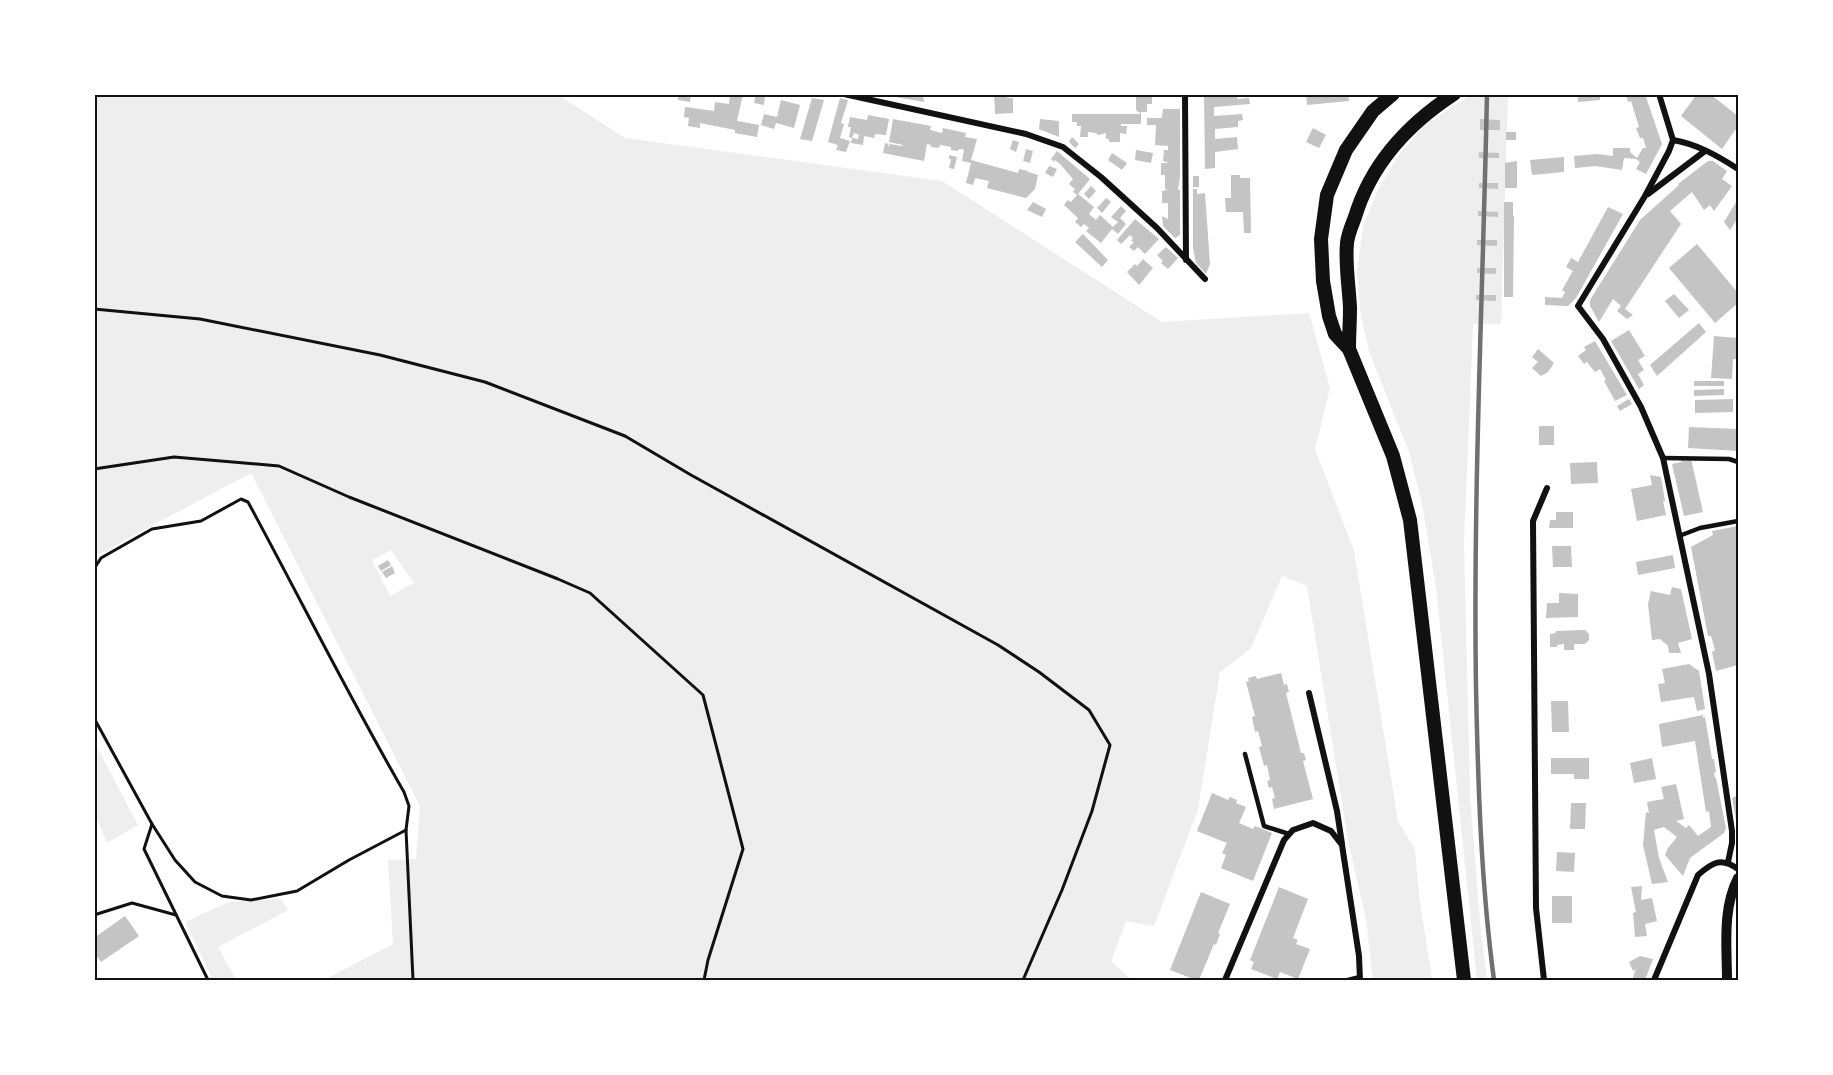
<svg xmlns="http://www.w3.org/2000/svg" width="1833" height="1075" font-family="Arial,sans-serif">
<rect width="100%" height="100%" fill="#fff"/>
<g fill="#eee" fill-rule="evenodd">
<path d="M 95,95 L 558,95 L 625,138 L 942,181 L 1162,322 L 1309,313 L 1330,388 L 1315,449 L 1354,551 L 1398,821 L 1415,850 L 1419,895 L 1432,980 L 1373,980 L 1366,919 L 1348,840 L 1307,586 L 1282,576 L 1251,648 L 1220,672 L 1198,809 L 1154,926 L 1126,921 L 1111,961 L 1132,980 L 324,980 L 393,944 L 388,860 L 416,859 L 420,806 L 251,473 L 95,556 ZM 391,550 L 414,583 L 390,596 L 372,560 Z"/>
<path d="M 1470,95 L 1508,95 L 1501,324 L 1473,324 L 1464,543 L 1470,795 L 1480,922 L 1487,980 L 1477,980 L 1436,587 L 1423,509 L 1409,452 L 1369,351 L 1361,316 L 1357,272 L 1363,226 L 1379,188 L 1398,156 L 1425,125 Z"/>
<path d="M 95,743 L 138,825 L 107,843 L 95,815 Z"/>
<path d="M 281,899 L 288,910 L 218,947 L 236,980 L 213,980 L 185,922 L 229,902 Z"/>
</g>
<g fill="#c4c4c4">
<path d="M 679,94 L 691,94 L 690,102 L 678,100 Z"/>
<path d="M 730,94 L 743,94 L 737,121 L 759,125 L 757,137 L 735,133 L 735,130 L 700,123 L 700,128 L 688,126 L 689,118 L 684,117 L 685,107 L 714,111 L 715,102 L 729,104 Z"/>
<path d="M 756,94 L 765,94 L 764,105 L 754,103 Z"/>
<path d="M 890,94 L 923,94 L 924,102 L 890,96 Z"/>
<path d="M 994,94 L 1007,94 L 1007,98 L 1013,98 L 1013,113 L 995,114 Z"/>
<path d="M 1141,94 L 1152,94 L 1152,104 L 1147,104 L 1147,112 L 1141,112 L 1141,124 L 1121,124 L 1121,126 L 1127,126 L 1126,134 L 1120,133 L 1120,142 L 1109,142 L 1109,139 L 1106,139 L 1106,133 L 1098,135 L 1096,133 L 1088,132 L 1088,137 L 1080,137 L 1081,126 L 1077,126 L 1077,122 L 1072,122 L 1072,114 L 1141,114 L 1136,110 L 1136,96 L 1141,97 Z"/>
<path d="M 1204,94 L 1237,94 L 1237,99 L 1249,98 L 1250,104 L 1214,107 L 1214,116 L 1242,114 L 1243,120 L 1238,121 L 1238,127 L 1215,129 L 1215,139 L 1237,137 L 1238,149 L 1215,152 L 1215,168 L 1205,169 Z"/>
<path d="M 1306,94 L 1348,94 L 1349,101 L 1307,105 Z"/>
<path d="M 1578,94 L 1600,94 L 1600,100 L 1578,102 Z"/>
<path d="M 1626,94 L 1645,94 L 1662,144 L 1646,174 L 1636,169 L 1640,162 L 1636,159 L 1624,158 L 1622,170 L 1595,166 L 1575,168 L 1574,156 L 1597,154 L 1613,156 L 1613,148 L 1630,148 L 1630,152 L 1637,158 L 1643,148 L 1646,148 L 1643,138 L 1640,138 L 1636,128 L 1639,127 L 1631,101 L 1628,102 Z"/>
<path d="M 1697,94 L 1710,94 L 1738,116 L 1738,132 L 1735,130 L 1722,149 L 1681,116 Z"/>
<path d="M 812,98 L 824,100 L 812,141 L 800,139 Z"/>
<path d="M 840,98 L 848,100 L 841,123 L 844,124 L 840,138 L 850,141 L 846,152 L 836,150 L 838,145 L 828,142 Z"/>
<path d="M 781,100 L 800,105 L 794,128 L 776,123 L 774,129 L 761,125 L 764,114 L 777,117 Z"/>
<path d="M 1163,109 L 1180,109 L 1180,176 L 1178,190 L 1180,190 L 1180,235 L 1175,238 L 1163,226 L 1162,216 L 1168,219 L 1168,203 L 1162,203 L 1162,191 L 1168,190 L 1165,189 L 1165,175 L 1161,175 L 1161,163 L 1169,163 L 1163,161 L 1164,150 L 1168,150 L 1168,146 L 1155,145 L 1156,125 L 1147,125 L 1147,118 L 1162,118 Z"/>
<path d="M 868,115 L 889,119 L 886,135 L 875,134 L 874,138 L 864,136 L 863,145 L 851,143 L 852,138 L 858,139 L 859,135 L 854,133 L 852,138 L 849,137 L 851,127 L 848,127 L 850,117 L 867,120 Z"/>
<path d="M 893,119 L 931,126 L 930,130 L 942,133 L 943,128 L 966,133 L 965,137 L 977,139 L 971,160 L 1018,173 L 1019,169 L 1028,171 L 1027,176 L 1028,172 L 1038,175 L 1035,189 L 1026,198 L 987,188 L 989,181 L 975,178 L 973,185 L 966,183 L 971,163 L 962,161 L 964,150 L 962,149 L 959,149 L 958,151 L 951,150 L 951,147 L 940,145 L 939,148 L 931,147 L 931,145 L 927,144 L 924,161 L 883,153 L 885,143 L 889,144 L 888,146 L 890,146 L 890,144 L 902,146 L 903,145 L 889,142 Z"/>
<path d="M 1040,119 L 1059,121 L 1059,137 L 1039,129 Z"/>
<path d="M 1480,119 L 1500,120 L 1500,130 L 1480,130 Z"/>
<path d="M 1313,128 L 1326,135 L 1319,148 L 1306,142 Z"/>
<rect x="1506" y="132" width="10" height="8"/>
<path d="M 1072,137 L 1079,144 L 1075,148 L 1069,142 Z"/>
<path d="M 1013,140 L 1019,142 L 1016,152 L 1010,149 Z"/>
<path d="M 1026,149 L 1033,151 L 1030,163 L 1023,161 Z"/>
<path d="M 1136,150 L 1153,153 L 1151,163 L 1135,160 Z"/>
<path d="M 1057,151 L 1090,179 L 1078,194 L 1094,207 L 1089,214 L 1096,220 L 1100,215 L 1113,227 L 1118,222 L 1111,217 L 1121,206 L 1126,211 L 1120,218 L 1126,224 L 1118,234 L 1112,229 L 1101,243 L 1086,231 L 1089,228 L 1084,224 L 1081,227 L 1075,222 L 1078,218 L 1064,205 L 1068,200 L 1071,202 L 1077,195 L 1073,192 L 1075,189 L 1069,184 L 1073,179 L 1061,165 L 1055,160 L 1054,162 L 1051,159 Z"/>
<path d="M 1479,152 L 1499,153 L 1499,158 L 1479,158 Z"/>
<path d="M 1112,153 L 1127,163 L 1122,170 L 1108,160 Z"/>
<path d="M 949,155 L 957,157 L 954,169 L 949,168 L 951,159 L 949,159 Z"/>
<path d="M 1564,157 L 1564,172 L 1532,175 L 1530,160 Z"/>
<path d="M 1517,161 L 1517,188 L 1505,188 L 1505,163 Z"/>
<path d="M 1708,161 L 1713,161 L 1727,171 L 1722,179 L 1732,186 L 1714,211 L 1710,205 L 1704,210 L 1692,192 L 1670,211 L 1681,224 L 1625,309 L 1633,315 L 1627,319 L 1617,311 L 1621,306 L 1613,299 L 1599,322 L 1590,306 L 1590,300 L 1640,220 L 1679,185 L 1678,184 Z"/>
<path d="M 1049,166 L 1057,169 L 1053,177 L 1045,173 Z"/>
<path d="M 1231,175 L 1240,175 L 1240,178 L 1250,178 L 1251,233 L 1244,233 L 1243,212 L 1226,212 L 1225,198 L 1231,198 Z"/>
<rect x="1193" y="176" width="6" height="11"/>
<path d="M 1479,183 L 1498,183 L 1498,189 L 1479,188 Z"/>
<path d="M 1091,186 L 1096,191 L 1089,199 L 1084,194 Z"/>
<path d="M 1193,189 L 1197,189 L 1197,194 L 1205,193 L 1210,264 L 1206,274 L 1196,263 L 1193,248 Z"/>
<path d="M 1106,198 L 1111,202 L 1102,213 L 1097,208 Z"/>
<path d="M 1738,199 L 1738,218 L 1730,230 L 1724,222 Z"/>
<path d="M 1033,202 L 1046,209 L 1042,217 L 1027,210 Z"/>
<path d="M 1504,202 L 1513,202 L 1513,216 L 1514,216 L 1513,297 L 1504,297 Z"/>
<path d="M 1608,207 L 1623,214 L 1576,298 L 1568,306 L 1545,305 L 1545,297 L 1562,298 L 1565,292 L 1562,290 L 1573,271 L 1566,267 L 1571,258 L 1578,262 Z"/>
<path d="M 1478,211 L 1498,212 L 1498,217 L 1478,216 Z"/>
<path d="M 1135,219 L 1159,239 L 1145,254 L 1138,247 L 1134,251 L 1129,247 L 1134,242 L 1131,241 L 1133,238 L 1130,235 L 1121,244 L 1117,240 Z"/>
<path d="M 1083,234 L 1108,260 L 1102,267 L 1075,242 Z"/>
<path d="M 1477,240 L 1497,240 L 1497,246 L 1477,245 Z"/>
<path d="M 1697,244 L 1738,293 L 1738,303 L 1715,323 L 1669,268 Z"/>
<path d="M 1166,247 L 1178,258 L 1168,269 L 1161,263 L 1163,261 L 1157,255 Z"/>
<path d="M 1143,259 L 1153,268 L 1139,285 L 1127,272 L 1135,264 L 1137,266 Z"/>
<path d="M 1477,268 L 1496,268 L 1496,274 L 1477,273 Z"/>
<path d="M 1674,294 L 1689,310 L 1679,318 L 1665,301 Z"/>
<path d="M 1476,295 L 1496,295 L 1496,301 L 1476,300 Z"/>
<path d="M 1699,323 L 1706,332 L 1657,376 L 1650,365 Z"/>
<path d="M 1629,330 L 1645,356 L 1638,360 L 1644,370 L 1638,374 L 1644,385 L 1639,389 L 1611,341 Z"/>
<path d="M 1714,336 L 1738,338 L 1738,359 L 1733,359 L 1732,379 L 1711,378 Z"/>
<path d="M 1595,341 L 1627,395 L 1615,401 L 1604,381 L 1606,380 L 1600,369 L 1595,372 L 1587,362 L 1584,364 L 1578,356 L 1586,350 L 1584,347 Z"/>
<path d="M 1538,349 L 1554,363 L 1548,372 L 1541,376 L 1532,368 L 1538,362 L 1532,357 Z"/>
<rect x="1694" y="381" width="30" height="5"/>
<path d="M 1724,389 L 1724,395 L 1694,396 L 1694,390 Z"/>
<path d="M 1629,399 L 1632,404 L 1620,411 L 1617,406 Z"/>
<path d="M 1733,399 L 1733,412 L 1695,413 L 1695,400 Z"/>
<rect x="1539" y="426" width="15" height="19"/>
<path d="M 1689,427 L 1738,429 L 1738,451 L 1688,448 Z"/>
<path d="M 1684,459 L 1685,461 L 1691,459 L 1703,512 L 1684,516 L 1672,464 L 1682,462 L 1681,460 Z"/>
<path d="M 1597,462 L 1598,483 L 1571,484 L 1570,463 Z"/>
<path d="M 1650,475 L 1661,477 L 1665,501 L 1663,501 L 1666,515 L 1637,521 L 1631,489 L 1652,485 Z"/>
<path d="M 1556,512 L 1573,512 L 1573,528 L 1549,528 L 1550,520 L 1556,520 Z"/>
<path d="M 1738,526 L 1738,665 L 1716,671 L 1712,652 L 1715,650 L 1711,636 L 1708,636 L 1691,547 L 1713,535 L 1712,531 Z"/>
<path d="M 1552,546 L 1571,546 L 1572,567 L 1553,567 Z"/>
<path d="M 1673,555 L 1675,568 L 1638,575 L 1636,562 Z"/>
<path d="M 388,560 L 391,565 L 381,571 L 378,566 Z"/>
<path d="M 392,566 L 395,573 L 386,578 L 382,572 Z"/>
<path d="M 1672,587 L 1681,589 L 1692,639 L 1678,643 L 1681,653 L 1669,653 L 1668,646 L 1660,639 L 1652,640 L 1648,604 L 1651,591 L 1670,595 Z"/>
<path d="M 1559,593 L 1578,594 L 1578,617 L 1546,618 L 1547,603 L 1559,603 Z"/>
<path d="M 1582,630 L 1585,630 L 1589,634 L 1589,640 L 1585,644 L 1574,644 L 1574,650 L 1564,650 L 1564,644 L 1557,645 L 1557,647 L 1550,647 L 1550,634 L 1556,633 L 1556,631 Z"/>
<path d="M 1689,664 L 1699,671 L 1705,709 L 1697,711 L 1694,697 L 1661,702 L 1658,684 L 1665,683 L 1662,669 Z"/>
<path d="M 1281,673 L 1284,685 L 1287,684 L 1289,692 L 1286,693 L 1301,753 L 1304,753 L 1306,760 L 1303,761 L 1313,799 L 1274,809 L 1272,799 L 1275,798 L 1272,787 L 1269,788 L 1267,781 L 1270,780 L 1267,765 L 1264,766 L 1259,747 L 1262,746 L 1258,731 L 1255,732 L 1252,717 L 1255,716 L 1246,682 L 1249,681 L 1248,678 L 1256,676 L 1257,679 Z"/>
<path d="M 1551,701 L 1568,701 L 1569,732 L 1552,732 Z"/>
<path d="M 1703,715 L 1703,718 L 1705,717 L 1712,759 L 1714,759 L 1716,772 L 1714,773 L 1715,778 L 1716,778 L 1726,828 L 1724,833 L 1690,858 L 1683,876 L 1665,855 L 1668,848 L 1677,837 L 1664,827 L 1654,830 L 1659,858 L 1668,882 L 1652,884 L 1643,845 L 1646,812 L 1649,813 L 1647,802 L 1664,799 L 1661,787 L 1676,784 L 1684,819 L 1676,821 L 1686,828 L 1689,825 L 1698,836 L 1711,827 L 1709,811 L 1706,812 L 1695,741 L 1662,747 L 1659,724 Z"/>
<path d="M 1551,758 L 1589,758 L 1589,779 L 1574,779 L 1574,774 L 1551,774 Z"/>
<path d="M 1652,758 L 1656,779 L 1634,783 L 1630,763 Z"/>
<path d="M 1212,793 L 1228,800 L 1230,797 L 1237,800 L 1236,803 L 1246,807 L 1239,823 L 1253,829 L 1255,826 L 1272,833 L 1253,881 L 1221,868 L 1226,855 L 1222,853 L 1227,843 L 1197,831 Z"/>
<path d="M 1736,796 L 1738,809 L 1738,830 L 1732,798 Z"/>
<path d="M 1571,803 L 1586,803 L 1585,829 L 1570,829 Z"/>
<path d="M 1557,852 L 1575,853 L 1574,872 L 1556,871 Z"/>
<path d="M 1642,886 L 1641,900 L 1652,898 L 1657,921 L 1645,924 L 1647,936 L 1635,937 L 1633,913 L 1636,912 L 1631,887 Z"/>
<path d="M 1279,887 L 1308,899 L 1293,938 L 1298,940 L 1296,944 L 1310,949 L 1298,979 L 1280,972 L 1277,979 L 1251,969 L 1254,962 L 1250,960 Z"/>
<path d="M 1201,892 L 1230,904 L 1218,933 L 1220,934 L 1216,945 L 1214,944 L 1199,980 L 1196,980 L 1170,970 Z"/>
<rect x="1552" y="896" width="20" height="27"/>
<path d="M 125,916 L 139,936 L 101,962 L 94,952 L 94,938 Z"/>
<path d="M 1640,956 L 1653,959 L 1645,980 L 1632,980 L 1636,969 L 1633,971 L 1629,962 Z"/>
</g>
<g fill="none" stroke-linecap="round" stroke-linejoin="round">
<g stroke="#111" stroke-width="3">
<path d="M 94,309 L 200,319 L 380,355 L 485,382 L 625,436 L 691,475 L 998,645 L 1039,672 L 1089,710 L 1110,745 L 1092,811 L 1062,890 L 1023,980"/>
<path d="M 94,469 L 174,457 L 279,466 L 349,497 L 558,579 L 590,593 L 703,695 L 743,849 L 708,960 L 704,980"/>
<path d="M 94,569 L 101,558 L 152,529 L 201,521 L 241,499 L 248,502 C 300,598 349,697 404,792 L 409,806 L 406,830 L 413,980"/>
<path d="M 94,718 L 152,824 L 144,849 L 208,980"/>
<path d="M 152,824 L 175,860 L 195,882 L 222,896 L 251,900 L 297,891 L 349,860 L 406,830"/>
<path d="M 94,915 L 132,903 L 176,915"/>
</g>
<g stroke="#111" stroke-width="4.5">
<path d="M 1663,458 L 1729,459 L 1738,462"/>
<path d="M 1679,536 L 1700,528 L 1738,521"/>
<path d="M 1245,754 L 1264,826 L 1289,834"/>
<path d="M 1348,980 L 1360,977"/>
</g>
<g stroke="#111" stroke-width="6">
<path d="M 844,94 L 1026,134 L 1063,147 L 1101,177 L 1157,228 L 1205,279"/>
<path d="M 1185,94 L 1186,260"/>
<path d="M 1659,94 L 1673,140"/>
<path d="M 1673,140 L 1669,151 L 1645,196 L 1578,306 L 1603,339 L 1641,407 L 1663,458 L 1709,674 L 1732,831 L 1732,843 L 1728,862"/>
<path d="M 1673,140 C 1697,144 1718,156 1738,169"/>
<path d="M 1648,194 L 1705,151"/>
<path d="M 1309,693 L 1337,811 L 1342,844"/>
<path d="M 1225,980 L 1284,840 L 1293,830 L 1313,823 L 1331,831 L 1342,845 L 1359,956 L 1360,980"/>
<path d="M 1544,980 L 1536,908 L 1533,521 L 1547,488"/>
<path d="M 1654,980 L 1698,875 C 1713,862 1721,857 1738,869"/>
</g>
<path stroke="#111" stroke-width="10" d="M 1727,980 C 1727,947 1722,909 1738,878"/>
<g stroke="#111" stroke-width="14">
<path d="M 1393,94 L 1373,111 L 1346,150 L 1327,195 L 1321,239 L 1323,281 L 1329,316 L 1335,334 L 1349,349 L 1393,456 L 1410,520 L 1464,980"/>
<path d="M 1349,349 C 1349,335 1350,321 1350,308 C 1349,286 1345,264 1347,243 C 1348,234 1352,225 1355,217 C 1371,164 1408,124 1454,94"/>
</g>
<path stroke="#707070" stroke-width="4.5" d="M 1487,94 C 1483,292 1473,489 1476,687 C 1478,785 1481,883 1494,980"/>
</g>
<rect width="1833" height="1075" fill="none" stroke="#ffffff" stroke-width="192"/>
<rect x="96" y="96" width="1641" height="883" fill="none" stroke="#111" stroke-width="2"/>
</svg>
